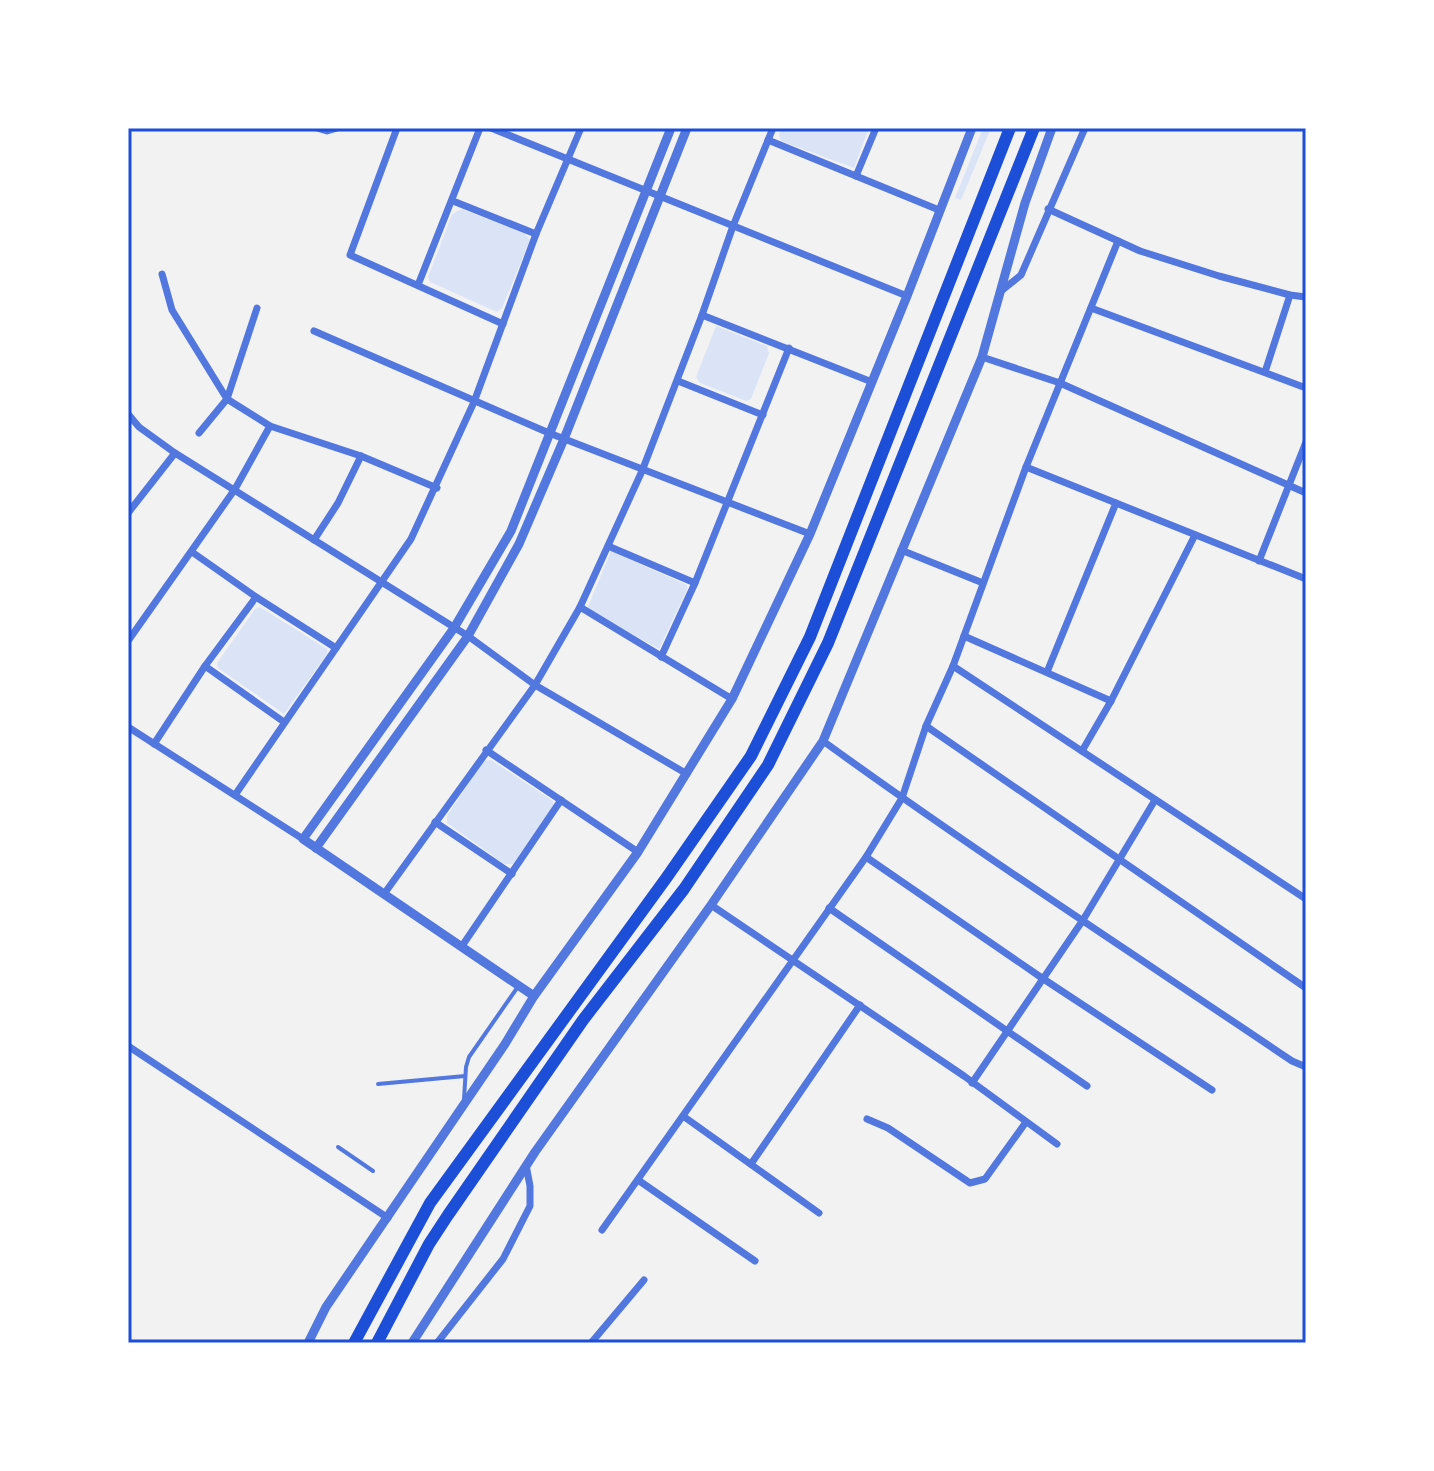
<svg xmlns="http://www.w3.org/2000/svg" width="1434" height="1471" font-family="'Libre Baskerville',serif">
<rect width="100%" height="100%" fill="#f2f2f2"/>
<g fill="#dbe4f7">
<path d="M 782,128 L 869,128 L 854,168 L 781,141 L 779,135 Z"/>
<path d="M 983,128 L 991,128 L 961,200 L 955,198 Z"/>
<path d="M 461,209 L 524,232 L 530,240 L 502,308 L 497,312 L 430,282 L 428,277 L 452,214 Z"/>
<path d="M 716,326 L 767,346 L 769,353 L 751,399 L 746,401 L 700,383 L 696,377 Z"/>
<path d="M 611,551 L 687,585 L 687,590 L 659,649 L 587,609 Z"/>
<path d="M 260,607 L 327,649 L 327,654 L 284,714 L 218,668 L 217,663 L 255,609 Z"/>
<path d="M 491,760 L 553,801 L 553,805 L 513,864 L 504,864 L 447,823 L 447,816 L 483,761 Z"/>
</g>
<g fill="none" stroke-linecap="round" stroke-linejoin="round">
<g stroke="#5277de" stroke-width="4">
<path d="M 378,1084 L 465,1076"/>
<path d="M 464,1099 L 466,1067 L 469,1057 L 517,988"/>
<path d="M 338,1147 L 373,1171"/>
</g>
<g stroke="#5277de" stroke-width="7">
<path d="M 317,128 L 327,131 L 337,128"/>
<path d="M 397,128 L 350,255 L 503,324"/>
<path d="M 491,128 L 907,296"/>
<path d="M 768,140 L 939,210"/>
<path d="M 856,176 L 876,128"/>
<path d="M 453,201 L 536,234"/>
<path d="M 1048,209 L 1140,251 L 1219,276 L 1290,295 L 1306,297"/>
<path d="M 162,274 L 172,310 L 227,399 L 270,426 L 361,456 L 437,488"/>
<path d="M 418,285 L 480,128"/>
<path d="M 1001,291 L 1021,275 L 1085,128"/>
<path d="M 1091,308 L 1306,388"/>
<path d="M 702,315 L 872,382"/>
<path d="M 314,331 L 549,433 L 810,534"/>
<path d="M 982,357 L 1060,383 L 1306,493"/>
<path d="M 1265,372 L 1290,295"/>
<path d="M 678,381 L 763,415"/>
<path d="M 128,414 L 139,427 L 175,453 L 468,636 L 535,685 L 687,774"/>
<path d="M 199,433 L 227,399 L 257,308"/>
<path d="M 1026,467 L 1306,579"/>
<path d="M 128,513 L 175,453"/>
<path d="M 314,540 L 338,503 L 361,456"/>
<path d="M 608,546 L 695,583"/>
<path d="M 901,550 L 983,583"/>
<path d="M 192,552 L 256,597 L 336,648"/>
<path d="M 1259,561 L 1306,442"/>
<path d="M 580,607 L 732,699"/>
<path d="M 964,636 L 1111,701"/>
<path d="M 128,641 L 235,489 L 270,426"/>
<path d="M 661,657 L 695,583 L 789,348"/>
<path d="M 205,666 L 284,722"/>
<path d="M 953,666 L 1306,899"/>
<path d="M 1047,672 L 1116,503"/>
<path d="M 926,726 L 1306,988"/>
<path d="M 128,727 L 303,839"/>
<path d="M 823,741 C 976,852 1135,955 1292,1061 L 1306,1067"/>
<path d="M 154,744 L 205,666 L 256,597"/>
<path d="M 486,750 L 638,852"/>
<path d="M 1082,751 L 1111,701 L 1195,535"/>
<path d="M 235,795 L 411,539 L 474,402 L 536,234 L 581,128"/>
<path d="M 435,822 L 512,874"/>
<path d="M 866,857 L 1042,978 L 1212,1090"/>
<path d="M 384,894 L 535,685 L 580,607 L 642,471 L 702,315 L 733,226 L 773,128"/>
<path d="M 711,905 L 964,1076 L 1057,1144"/>
<path d="M 829,908 L 1087,1086"/>
<path d="M 462,946 L 561,800"/>
<path d="M 128,1046 L 388,1218"/>
<path d="M 972,1083 L 1083,920 L 1155,800"/>
<path d="M 683,1116 L 819,1213"/>
<path d="M 867,1119 L 888,1128 L 970,1183 L 985,1179 L 1026,1122"/>
<path d="M 751,1164 L 860,1005"/>
<path d="M 638,1180 L 755,1261"/>
<path d="M 602,1230 L 866,857 L 902,798 L 926,726 L 953,666 L 1026,467 L 1118,241"/>
<path d="M 437,1343 L 503,1259 L 530,1206 L 530,1186 L 526,1165"/>
<path d="M 591,1343 L 644,1280"/>
</g>
<g stroke="#5277de" stroke-width="9">
<path d="M 316,848 L 468,636 L 519,544 L 564,439 L 687,128"/>
<path d="M 534,996 L 303,839 L 454,628 L 511,531 L 671,128"/>
<path d="M 308,1343 L 326,1307 L 505,1044 L 534,996 L 638,852 L 732,699 L 810,534 L 907,296 L 972,128"/>
<path d="M 412,1343 L 535,1152 L 711,905 L 823,741 L 982,357 L 1025,203 L 1052,128"/>
</g>
<g stroke="#1d4ed8" stroke-width="12">
<path d="M 354,1343 L 430,1203 L 667,877 L 751,756 L 810,637 L 1010,128"/>
<path d="M 377,1343 L 429,1244 L 448,1215 L 583,1020 L 684,889 L 768,765 L 828,643 L 1034,128"/>
</g>
</g>
<rect width="1434" height="1471" fill="none" stroke="#ffffff" stroke-width="260"/>
<rect x="130" y="130" width="1174" height="1211" fill="none" stroke="#1d4ed8" stroke-width="3"/>
</svg>
